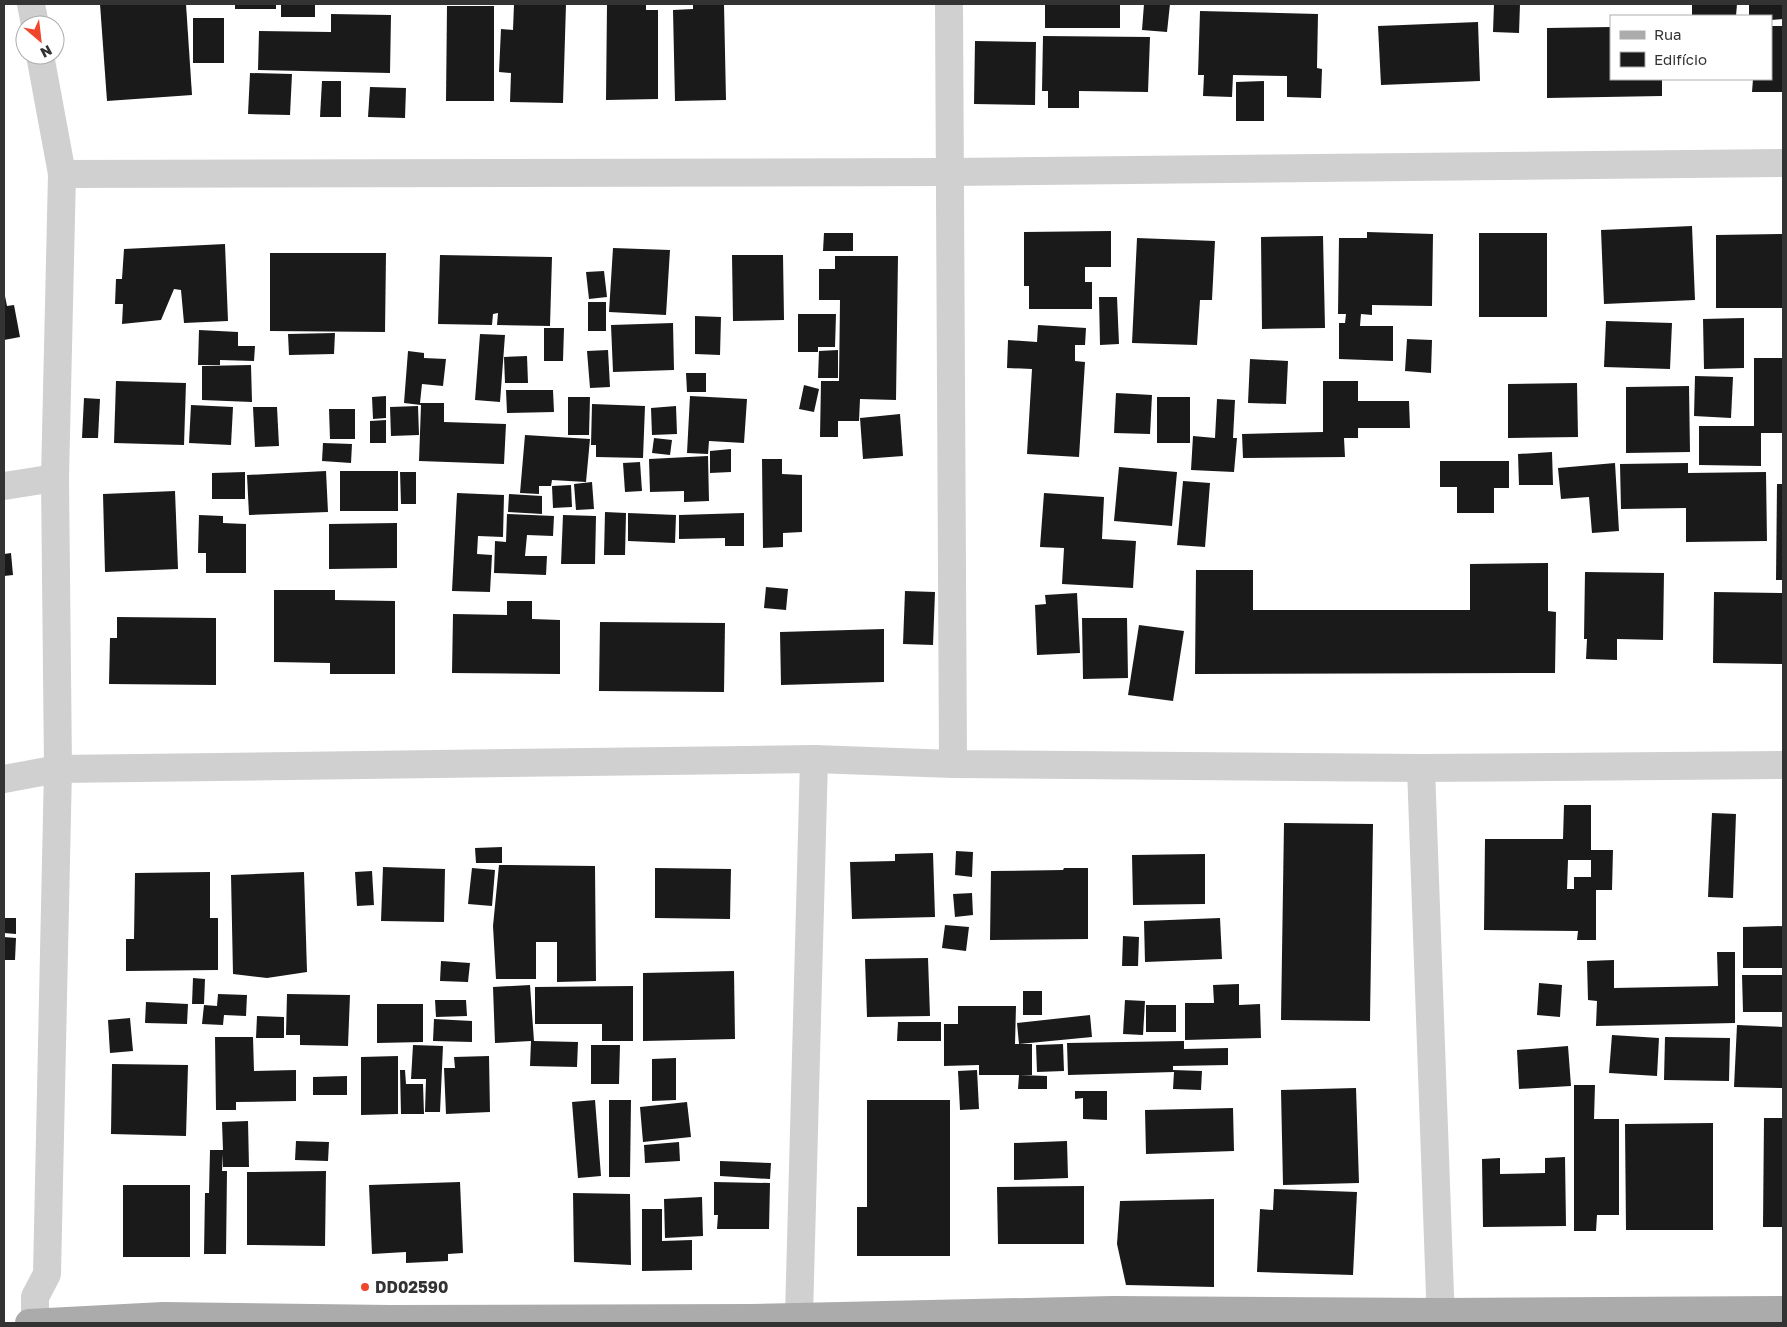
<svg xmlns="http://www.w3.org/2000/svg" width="1787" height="1327" font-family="'Golos Text',sans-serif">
<rect width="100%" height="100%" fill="#fff"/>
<g fill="#1a1a1a" fill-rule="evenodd">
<path d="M 100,4 L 186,4 L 192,95 L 107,101 Z"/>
<rect x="235" y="4" width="41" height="5"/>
<rect x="281" y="4" width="34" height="13"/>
<path d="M 514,4 L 566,4 L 563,103 L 510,102 L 511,73 L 499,72 L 501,29 L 513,30 Z"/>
<path d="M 607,4 L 646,4 L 646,10 L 658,10 L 658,99 L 606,100 Z"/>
<path d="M 693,4 L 724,4 L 726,100 L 675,101 L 673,10 L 693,9 Z"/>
<rect x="1045" y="4" width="75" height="24"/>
<path d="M 1144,4 L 1170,4 L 1167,32 L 1142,30 Z"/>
<path d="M 1494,4 L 1520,4 L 1519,33 L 1493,32 Z"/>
<path d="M 1692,4 L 1737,4 L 1736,16 L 1692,16 Z"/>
<path d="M 1749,4 L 1783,4 L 1783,19 L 1771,20 L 1771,16 L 1749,16 Z"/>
<path d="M 447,6 L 494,6 L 494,101 L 446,101 Z"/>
<path d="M 1200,11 L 1318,14 L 1317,68 L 1322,69 L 1321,98 L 1287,97 L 1287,76 L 1233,75 L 1232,97 L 1203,96 L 1204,75 L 1198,75 Z"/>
<path d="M 331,14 L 391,15 L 390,73 L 258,70 L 259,31 L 331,32 Z"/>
<rect x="193" y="18" width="31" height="45"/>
<path d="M 1478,22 L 1480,81 L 1381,85 L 1378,26 Z"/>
<path d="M 1771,26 L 1783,26 L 1783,92 L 1752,92 L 1753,79 L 1771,79 Z"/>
<path d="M 1611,27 L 1611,79 L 1662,79 L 1662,96 L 1547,98 L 1547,28 Z"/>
<path d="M 1043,36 L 1150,37 L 1148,92 L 1079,91 L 1079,108 L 1048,108 L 1048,91 L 1042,91 Z"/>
<path d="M 975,41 L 1036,42 L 1035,105 L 974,104 Z"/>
<path d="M 250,73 L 292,74 L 290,115 L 248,114 Z"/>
<path d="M 322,81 L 341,81 L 341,117 L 320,117 Z"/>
<path d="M 1264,81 L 1264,121 L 1236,121 L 1236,82 Z"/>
<path d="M 370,87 L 406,88 L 405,118 L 368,117 Z"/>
<path d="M 1692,226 L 1695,300 L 1604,304 L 1601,230 Z"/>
<path d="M 1111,231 L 1111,267 L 1085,267 L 1085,282 L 1092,282 L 1092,309 L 1029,309 L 1029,286 L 1024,286 L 1024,232 Z"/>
<path d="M 1367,232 L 1433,234 L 1432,306 L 1372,305 L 1372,315 L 1361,314 L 1360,326 L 1393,326 L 1393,361 L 1339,359 L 1339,323 L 1345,323 L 1346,314 L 1338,314 L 1339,238 L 1367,238 Z"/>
<path d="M 824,233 L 853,233 L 853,251 L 823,251 Z"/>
<rect x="1479" y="233" width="68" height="84"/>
<path d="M 1783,234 L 1783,308 L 1716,308 L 1716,235 Z"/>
<path d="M 1323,236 L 1325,328 L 1262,329 L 1261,237 Z"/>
<path d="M 1137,238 L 1215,241 L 1212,300 L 1200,300 L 1197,345 L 1132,343 Z"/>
<path d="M 225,244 L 228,321 L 184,323 L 181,290 L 174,289 L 161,320 L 122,324 L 123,304 L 115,304 L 116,279 L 122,279 L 124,249 Z"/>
<path d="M 613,248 L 670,250 L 666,315 L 609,312 Z"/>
<path d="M 270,253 L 386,253 L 385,332 L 270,331 Z"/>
<path d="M 440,255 L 552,257 L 550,326 L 497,325 L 498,313 L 493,314 L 492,325 L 438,324 Z"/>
<path d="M 732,255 L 783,255 L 784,320 L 733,321 Z"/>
<path d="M 835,256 L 898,256 L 896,400 L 860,399 L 859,421 L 838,421 L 838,437 L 820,437 L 821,381 L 839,381 L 840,300 L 819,300 L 819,269 L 835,269 Z"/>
<path d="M 604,271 L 607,297 L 589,299 L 586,272 Z"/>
<path d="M 4,291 L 7,306 L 14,305 L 20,337 L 4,340 Z"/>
<path d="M 1099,297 L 1117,297 L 1119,344 L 1100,345 Z"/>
<rect x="588" y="302" width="18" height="29"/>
<path d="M 798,314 L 836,314 L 835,347 L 818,347 L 818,352 L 798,352 Z"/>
<path d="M 695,316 L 721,317 L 720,355 L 695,354 Z"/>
<path d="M 1744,318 L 1744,368 L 1704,369 L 1703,319 Z"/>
<path d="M 1606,321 L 1672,323 L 1670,369 L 1604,367 Z"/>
<path d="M 673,323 L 674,370 L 613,372 L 611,325 Z"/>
<path d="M 1038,325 L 1086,328 L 1085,345 L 1075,345 L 1075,361 L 1085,362 L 1079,457 L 1027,454 L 1032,369 L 1007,368 L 1008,340 L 1037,342 Z"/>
<path d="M 544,328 L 564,328 L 563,361 L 544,361 Z"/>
<path d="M 199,330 L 238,332 L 238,346 L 255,346 L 254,361 L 220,360 L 220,365 L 198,365 Z"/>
<path d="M 335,333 L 334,354 L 289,355 L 288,334 Z"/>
<path d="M 480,334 L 505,335 L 500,402 L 475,400 Z"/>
<path d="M 1407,339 L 1432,340 L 1431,373 L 1405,371 Z"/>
<path d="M 608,350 L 610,387 L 590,388 L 587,351 Z"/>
<path d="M 838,350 L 838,378 L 818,378 L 819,351 Z"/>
<path d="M 408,351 L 424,353 L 424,358 L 446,359 L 443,386 L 422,384 L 420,403 L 444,403 L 444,422 L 506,424 L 504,464 L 419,461 L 421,405 L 404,403 Z"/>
<path d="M 527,356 L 528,383 L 505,383 L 504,357 Z"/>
<path d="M 1754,358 L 1783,358 L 1783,433 L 1761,433 L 1761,466 L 1699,465 L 1699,426 L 1754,426 Z"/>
<path d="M 1250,359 L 1288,361 L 1286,404 L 1248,403 Z"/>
<path d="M 251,365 L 252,402 L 202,400 L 202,366 Z"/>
<path d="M 686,373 L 706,373 L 706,392 L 687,392 Z"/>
<path d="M 1695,376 L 1733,377 L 1731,418 L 1694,416 Z"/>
<path d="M 116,381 L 186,383 L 184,445 L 114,443 Z"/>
<path d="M 1323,381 L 1358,381 L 1358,401 L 1409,401 L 1410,428 L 1358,428 L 1358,438 L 1344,438 L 1345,457 L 1243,458 L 1242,434 L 1323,432 Z"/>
<path d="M 1577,383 L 1578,437 L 1508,438 L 1508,384 Z"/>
<path d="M 804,385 L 819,389 L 814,412 L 799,409 Z"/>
<path d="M 1689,386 L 1690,452 L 1626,453 L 1626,387 Z"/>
<path d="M 506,390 L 553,390 L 554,412 L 507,413 Z"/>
<path d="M 1116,393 L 1152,395 L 1150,434 L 1114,433 Z"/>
<path d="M 386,396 L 386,418 L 373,419 L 372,397 Z"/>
<path d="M 690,396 L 747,399 L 744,443 L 709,441 L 708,454 L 687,453 Z"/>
<path d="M 568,397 L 590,397 L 589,435 L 568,435 Z"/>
<rect x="1157" y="397" width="33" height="46"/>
<path d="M 84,398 L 100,399 L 98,438 L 82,438 Z"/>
<path d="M 1217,399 L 1235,400 L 1233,438 L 1237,438 L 1234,472 L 1191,470 L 1193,436 L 1215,438 Z"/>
<path d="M 592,404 L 645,406 L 643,458 L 596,457 L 596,445 L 591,445 Z"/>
<path d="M 191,405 L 233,407 L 231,445 L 189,443 Z"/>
<path d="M 418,406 L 419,435 L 391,436 L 390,407 Z"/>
<path d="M 676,406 L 677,434 L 652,435 L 651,408 Z"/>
<path d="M 253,407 L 277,407 L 279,446 L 255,447 Z"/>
<path d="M 329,409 L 355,409 L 355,439 L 330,439 Z"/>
<path d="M 900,414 L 903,456 L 863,459 L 860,418 Z"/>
<path d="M 386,420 L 386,443 L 370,443 L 370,421 Z"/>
<path d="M 525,435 L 590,439 L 586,482 L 552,480 L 551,486 L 539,486 L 539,494 L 520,493 Z"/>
<path d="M 654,438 L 672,440 L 670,455 L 652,453 Z"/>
<path d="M 323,443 L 352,444 L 351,463 L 322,461 Z"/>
<path d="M 731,449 L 731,472 L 710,473 L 710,451 Z"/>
<path d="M 1552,452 L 1553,485 L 1519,485 L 1518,454 Z"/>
<path d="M 708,456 L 709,501 L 684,502 L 684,491 L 650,492 L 649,459 Z"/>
<path d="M 762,459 L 782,459 L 782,474 L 802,475 L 802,532 L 783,533 L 783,547 L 763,548 Z"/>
<path d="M 1440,461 L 1509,461 L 1509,488 L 1494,488 L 1494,513 L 1457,513 L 1457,487 L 1440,487 Z"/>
<path d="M 640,462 L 642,491 L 625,492 L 623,463 Z"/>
<path d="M 1615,463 L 1619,531 L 1592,533 L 1589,497 L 1561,499 L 1558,468 Z"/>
<path d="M 1688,463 L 1688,473 L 1766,472 L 1767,541 L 1686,542 L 1686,508 L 1621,509 L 1620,464 Z"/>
<path d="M 1119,467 L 1177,472 L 1172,526 L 1114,521 Z"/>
<path d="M 326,471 L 328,512 L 249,515 L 247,475 Z"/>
<rect x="340" y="471" width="58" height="40"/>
<path d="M 245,472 L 245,499 L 212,499 L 212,473 Z"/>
<path d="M 400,472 L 416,472 L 416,504 L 401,504 Z"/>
<path d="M 1183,481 L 1210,483 L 1205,547 L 1177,545 Z"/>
<path d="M 592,482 L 594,509 L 576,510 L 574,484 Z"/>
<path d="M 1777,484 L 1783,484 L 1783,580 L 1776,580 Z"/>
<path d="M 571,485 L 572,507 L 553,508 L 552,486 Z"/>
<path d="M 175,491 L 178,569 L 105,572 L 103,494 Z"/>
<path d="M 457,493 L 504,495 L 503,537 L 478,536 L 477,554 L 492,555 L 490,592 L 452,591 Z"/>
<path d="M 1044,493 L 1104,497 L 1102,539 L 1136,541 L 1133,588 L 1062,584 L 1064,548 L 1040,547 Z"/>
<path d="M 509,494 L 542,496 L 542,514 L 508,512 Z"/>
<path d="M 605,512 L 626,513 L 625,555 L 604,555 Z"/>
<path d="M 628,513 L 676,515 L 675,543 L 628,541 Z"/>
<path d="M 744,513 L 744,546 L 725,546 L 725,538 L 679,539 L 679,515 Z"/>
<path d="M 507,514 L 554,516 L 553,536 L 527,535 L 525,556 L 547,556 L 546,575 L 494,573 L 495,541 L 506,542 Z"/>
<path d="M 199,515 L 223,516 L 223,523 L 246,524 L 246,573 L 206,573 L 206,553 L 198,553 Z"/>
<path d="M 563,515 L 596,516 L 595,564 L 561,564 Z"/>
<path d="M 397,523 L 397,568 L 329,569 L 329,524 Z"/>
<path d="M 11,553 L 13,575 L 4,576 L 4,554 Z"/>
<path d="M 1548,563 L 1548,611 L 1556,612 L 1555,673 L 1195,674 L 1196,570 L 1253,570 L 1253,610 L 1470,610 L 1470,564 Z"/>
<path d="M 1585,572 L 1664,573 L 1663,640 L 1617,639 L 1617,660 L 1586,659 L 1587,639 L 1584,639 Z"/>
<path d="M 766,587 L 788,589 L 786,610 L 764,608 Z"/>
<path d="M 274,590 L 335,590 L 335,600 L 395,601 L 395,674 L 330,674 L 330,663 L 274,662 Z"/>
<path d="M 905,591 L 935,592 L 933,645 L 903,644 Z"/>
<path d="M 1714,592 L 1783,593 L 1783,664 L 1713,663 Z"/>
<path d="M 1077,593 L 1080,653 L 1037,655 L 1035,605 L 1046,604 L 1045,595 Z"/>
<path d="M 507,601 L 532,601 L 532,619 L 560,620 L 560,674 L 452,673 L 453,614 L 507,615 Z"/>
<path d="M 117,617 L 216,618 L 216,685 L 109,684 L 110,638 L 117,638 Z"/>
<path d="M 1082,618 L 1127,618 L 1128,678 L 1083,679 Z"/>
<path d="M 600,622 L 725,623 L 724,692 L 599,691 Z"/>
<path d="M 1139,625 L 1184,631 L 1173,701 L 1128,695 Z"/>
<path d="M 884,629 L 884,682 L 781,685 L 780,632 Z"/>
<path d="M 1564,805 L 1591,805 L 1591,850 L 1613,850 L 1612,890 L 1596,890 L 1596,940 L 1577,940 L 1578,931 L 1484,930 L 1485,839 L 1563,839 ZM 1568,860 L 1591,860 L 1591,877 L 1574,877 L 1574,889 L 1567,889 Z"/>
<path d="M 1712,813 L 1736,814 L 1733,898 L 1708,897 Z"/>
<path d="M 1284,823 L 1373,824 L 1370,1021 L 1281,1020 Z"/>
<path d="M 502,847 L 502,863 L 476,863 L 475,848 Z"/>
<path d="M 956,851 L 973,852 L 972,877 L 955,875 Z"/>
<path d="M 933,853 L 935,917 L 852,919 L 850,862 L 895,861 L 895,854 Z"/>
<path d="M 1205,854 L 1205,904 L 1133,905 L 1132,855 Z"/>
<path d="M 499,865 L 595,866 L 596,981 L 557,982 L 557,942 L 536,942 L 536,979 L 496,979 L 493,926 Z"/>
<path d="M 383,867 L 445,869 L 444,922 L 381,921 Z"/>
<path d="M 472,868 L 495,870 L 492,906 L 468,904 Z"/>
<path d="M 655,868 L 731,869 L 730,919 L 655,918 Z"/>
<path d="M 1064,868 L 1088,868 L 1088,939 L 990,940 L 991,871 L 1063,870 Z"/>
<path d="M 372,871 L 374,905 L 357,906 L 355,872 Z"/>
<path d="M 210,872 L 210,918 L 218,918 L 218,970 L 126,971 L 126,939 L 134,939 L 135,873 Z"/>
<path d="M 304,872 L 307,972 L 267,978 L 233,974 L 231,875 Z"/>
<path d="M 972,893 L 973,915 L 955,917 L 953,894 Z"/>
<path d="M 4,918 L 16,918 L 16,934 L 4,933 Z"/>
<path d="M 1220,918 L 1222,959 L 1145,962 L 1144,921 Z"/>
<path d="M 945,925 L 969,927 L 966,951 L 942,948 Z"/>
<path d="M 1783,926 L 1783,968 L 1743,968 L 1743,927 Z"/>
<path d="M 1123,936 L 1139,937 L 1138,966 L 1122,966 Z"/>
<path d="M 4,937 L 16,938 L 15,960 L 4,960 Z"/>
<path d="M 1717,952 L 1735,952 L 1735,1023 L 1596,1026 L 1597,1001 L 1588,1000 L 1587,961 L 1614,960 L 1614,988 L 1718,986 Z"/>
<path d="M 928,958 L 930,1016 L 867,1017 L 865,959 Z"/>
<path d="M 441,961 L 470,963 L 468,982 L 440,981 Z"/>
<path d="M 734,971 L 735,1039 L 643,1041 L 643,973 Z"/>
<path d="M 1742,975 L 1783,975 L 1783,1012 L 1743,1012 Z"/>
<path d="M 193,978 L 205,979 L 204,1004 L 192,1004 Z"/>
<path d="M 1539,983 L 1562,985 L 1560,1017 L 1537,1015 Z"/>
<path d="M 1239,984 L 1239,1005 L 1260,1004 L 1261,1038 L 1185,1040 L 1185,1003 L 1214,1003 L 1213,985 Z"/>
<path d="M 530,985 L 534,1041 L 578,1042 L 577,1067 L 530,1066 L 531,1041 L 495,1043 L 493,987 Z"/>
<path d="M 633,986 L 633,1041 L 602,1041 L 602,1024 L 535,1024 L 535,987 Z"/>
<rect x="1023" y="991" width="19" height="24"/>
<path d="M 218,994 L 247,995 L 246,1016 L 224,1015 L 223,1025 L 202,1024 L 204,1005 L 217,1006 Z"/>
<path d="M 287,994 L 350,995 L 348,1046 L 300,1045 L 300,1035 L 286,1035 Z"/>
<path d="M 435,1000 L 466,1000 L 467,1016 L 436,1017 Z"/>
<path d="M 1125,1000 L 1145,1001 L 1143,1035 L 1123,1034 Z"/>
<path d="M 146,1002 L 188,1004 L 187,1024 L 145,1023 Z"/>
<path d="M 377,1004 L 423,1004 L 423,1042 L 377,1043 Z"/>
<rect x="1146" y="1005" width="30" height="27"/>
<path d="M 958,1006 L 1016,1006 L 1015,1044 L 1032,1044 L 1032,1075 L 979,1075 L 979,1065 L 944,1066 L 944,1024 L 958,1024 Z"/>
<path d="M 1090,1015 L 1092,1037 L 1019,1044 L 1017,1023 Z"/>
<path d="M 257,1016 L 284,1017 L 284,1038 L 256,1038 Z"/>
<path d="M 130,1018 L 133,1051 L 110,1053 L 108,1020 Z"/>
<path d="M 434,1019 L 472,1021 L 472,1042 L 433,1041 Z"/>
<path d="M 898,1022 L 941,1022 L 941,1041 L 897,1041 Z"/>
<path d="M 1737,1025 L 1783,1027 L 1783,1088 L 1734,1087 Z"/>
<path d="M 1612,1035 L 1659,1038 L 1657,1076 L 1609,1073 Z"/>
<path d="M 215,1037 L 253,1037 L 254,1071 L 296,1070 L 296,1101 L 236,1102 L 236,1110 L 216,1110 Z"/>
<path d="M 1665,1037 L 1730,1038 L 1729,1081 L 1664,1080 Z"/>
<path d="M 1184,1041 L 1184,1049 L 1228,1048 L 1228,1065 L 1173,1066 L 1173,1070 L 1202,1071 L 1201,1090 L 1173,1089 L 1174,1072 L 1068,1075 L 1067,1043 Z"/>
<path d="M 1063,1044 L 1064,1071 L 1037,1072 L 1036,1045 Z"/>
<path d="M 413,1045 L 443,1046 L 440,1112 L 425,1112 L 426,1079 L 411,1079 Z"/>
<path d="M 591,1045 L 620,1045 L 619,1084 L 591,1084 Z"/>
<path d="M 1568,1046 L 1571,1086 L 1519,1089 L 1517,1050 Z"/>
<path d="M 398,1056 L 398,1114 L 361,1115 L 361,1057 Z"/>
<path d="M 489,1056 L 490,1112 L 446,1114 L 444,1068 L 455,1068 L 454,1057 Z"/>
<path d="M 676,1058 L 676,1100 L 652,1101 L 652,1059 Z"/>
<path d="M 112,1064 L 188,1065 L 186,1136 L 111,1134 Z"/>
<path d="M 400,1070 L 405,1070 L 406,1084 L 423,1084 L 424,1114 L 401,1114 Z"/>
<path d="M 977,1070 L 979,1109 L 960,1110 L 958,1071 Z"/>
<path d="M 1019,1075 L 1047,1076 L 1047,1089 L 1018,1089 Z"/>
<path d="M 347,1076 L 347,1095 L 313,1095 L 313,1077 Z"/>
<path d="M 1574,1085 L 1595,1085 L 1594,1119 L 1619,1119 L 1619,1215 L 1597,1215 L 1596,1231 L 1574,1231 Z"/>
<path d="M 1356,1088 L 1359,1183 L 1283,1185 L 1281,1090 Z"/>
<path d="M 1075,1091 L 1107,1091 L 1107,1120 L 1083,1119 L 1083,1098 L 1075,1099 Z"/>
<path d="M 595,1100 L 601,1176 L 578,1178 L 572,1102 Z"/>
<path d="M 609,1100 L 631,1100 L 630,1177 L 609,1177 Z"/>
<path d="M 867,1100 L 950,1100 L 950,1256 L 857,1256 L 857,1207 L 867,1207 Z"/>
<path d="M 687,1102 L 691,1137 L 643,1142 L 640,1107 Z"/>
<path d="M 1233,1108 L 1234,1151 L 1146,1154 L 1145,1110 Z"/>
<path d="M 1764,1118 L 1783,1118 L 1783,1227 L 1763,1227 Z"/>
<path d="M 248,1121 L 249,1167 L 223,1167 L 223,1154 L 222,1171 L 227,1171 L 226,1254 L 204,1254 L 205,1193 L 209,1193 L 210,1150 L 223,1150 L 222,1122 Z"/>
<path d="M 1713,1123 L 1713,1230 L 1626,1230 L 1625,1124 Z"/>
<path d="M 296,1141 L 329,1142 L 328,1161 L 295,1160 Z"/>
<path d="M 1067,1141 L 1068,1178 L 1014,1180 L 1014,1143 Z"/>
<path d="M 679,1142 L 680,1161 L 645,1163 L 644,1145 Z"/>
<path d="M 1565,1157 L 1566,1226 L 1483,1227 L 1482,1159 L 1500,1158 L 1500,1174 L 1545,1173 L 1545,1158 Z"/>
<path d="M 720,1161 L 771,1163 L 770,1179 L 720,1176 Z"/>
<path d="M 326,1171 L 325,1246 L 247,1245 L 247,1172 Z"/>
<path d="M 460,1182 L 463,1253 L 448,1254 L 448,1261 L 406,1263 L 406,1252 L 372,1254 L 369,1185 Z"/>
<path d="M 714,1182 L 770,1183 L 769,1229 L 717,1229 L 718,1215 L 714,1215 Z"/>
<rect x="123" y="1185" width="67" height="72"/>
<path d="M 1084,1186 L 1084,1244 L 998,1244 L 997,1187 Z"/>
<path d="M 1274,1189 L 1357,1192 L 1353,1275 L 1257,1272 L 1260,1209 L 1273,1210 Z"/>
<path d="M 573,1193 L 630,1194 L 631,1265 L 574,1262 Z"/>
<path d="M 702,1197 L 703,1236 L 665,1238 L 664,1199 Z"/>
<path d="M 1214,1199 L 1214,1287 L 1126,1285 L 1117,1244 L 1120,1201 Z"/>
<path d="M 642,1209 L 662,1209 L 662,1241 L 692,1240 L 692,1270 L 642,1271 Z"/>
</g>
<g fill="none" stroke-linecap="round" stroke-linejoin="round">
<g stroke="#d0d0d0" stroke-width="28">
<path d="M 31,4 L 35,25"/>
<path d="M 949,4 L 953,764"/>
<path d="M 62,174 L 951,172 L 1783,163"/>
<path d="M 4,486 L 55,478"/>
<path d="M 1421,768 L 1441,1323"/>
<path d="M 4,779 L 58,769 L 814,759 L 953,764 L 1421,768 L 1783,765"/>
<path d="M 799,1316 L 814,759"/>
<path d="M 35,1323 L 35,1297 L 47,1274 L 58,769 L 55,478 L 62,174 L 40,55"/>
</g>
<path stroke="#ababab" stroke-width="28" d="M 29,1323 L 163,1316 L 391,1319 L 752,1318 L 1113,1310 L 1440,1312 L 1783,1310"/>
</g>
<circle fill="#f0462e" stroke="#fff" stroke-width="2" cx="365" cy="1287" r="5"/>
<g text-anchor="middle" stroke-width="5" stroke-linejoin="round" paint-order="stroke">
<g font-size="16" font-weight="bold" fill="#333" stroke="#fff" text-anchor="start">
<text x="375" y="1293">DD02590</text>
</g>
</g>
<rect width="1787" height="1327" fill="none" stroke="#333333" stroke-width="10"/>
<rect x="1610" y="15" width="162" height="65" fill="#ffffff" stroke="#adadad"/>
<rect x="1620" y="31" width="25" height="8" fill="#ababab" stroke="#adadad"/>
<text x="1654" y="40" font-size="15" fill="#333333">Rua</text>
<rect x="1620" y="52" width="25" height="15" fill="#1a1a1a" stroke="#adadad"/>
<text x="1654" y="65" font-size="15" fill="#333333">Edifício</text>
<g transform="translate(40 40) rotate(152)"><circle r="24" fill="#ffffff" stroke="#adadad"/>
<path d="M0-4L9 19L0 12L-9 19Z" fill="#f0462e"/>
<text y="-8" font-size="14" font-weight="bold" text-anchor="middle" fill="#333333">N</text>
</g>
</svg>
